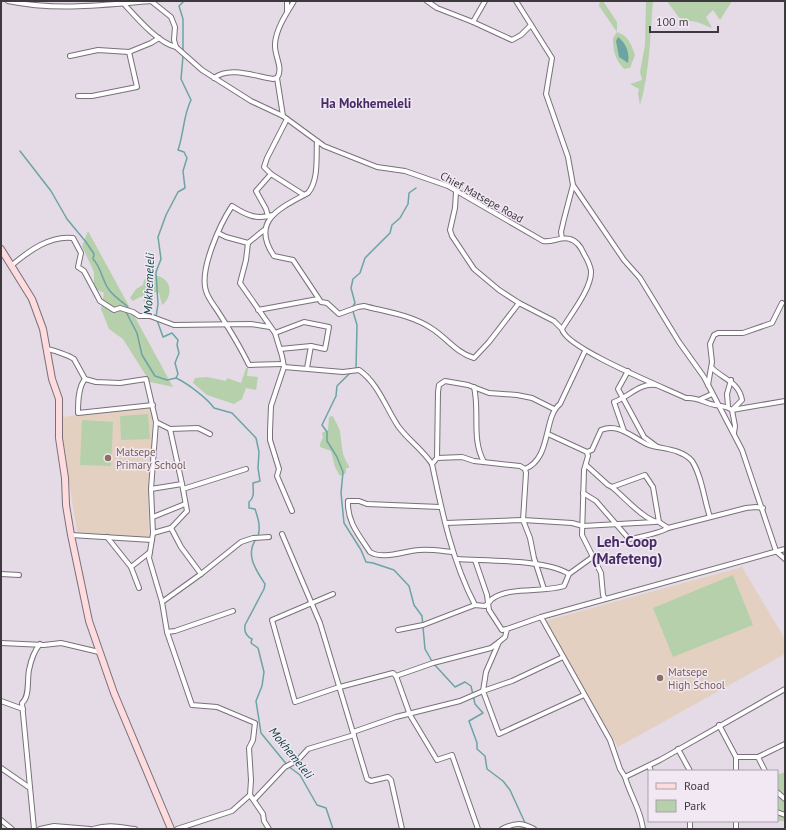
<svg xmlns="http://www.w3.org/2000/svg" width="786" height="830" font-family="'PT Sans',sans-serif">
<rect width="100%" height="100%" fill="#e4dbe7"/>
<g fill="#e4d0c1">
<path d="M 152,407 L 152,442 L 148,493 L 149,538 L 77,532 L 62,436 L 62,417 Z"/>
<path d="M 742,567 L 785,639 L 785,654 L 618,747 L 545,621 Z"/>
</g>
<g fill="#b5d0ab">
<path d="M 600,1 L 603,1 L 617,22 L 617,32 C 629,36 631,44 635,55 L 630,68 L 624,69 C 615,59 613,51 613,38 L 617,32 L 599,6 Z"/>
<path d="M 646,1 L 653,1 C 650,35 650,72 640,105 L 638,94 L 639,89 L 630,84 L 642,80 L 640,72 L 645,45 Z"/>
<path d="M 667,1 L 732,1 L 720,20 L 713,10 L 706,17 L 712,28 L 697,22 L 680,19 Z"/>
<path d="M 88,231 L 173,387 L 150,382 L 123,339 L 109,329 L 101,309 L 104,293 L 94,288 L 94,272 L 82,246 Z"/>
<path d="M 154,271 L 155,275 C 158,276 162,277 164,279 C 173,286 170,300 162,305 L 159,293 L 153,292 L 150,298 L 151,304 L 143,301 L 146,296 L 140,297 L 133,301 L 130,298 L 136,289 L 143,285 L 144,280 Z"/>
<path d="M 246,368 L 248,368 L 247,376 L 258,377 L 256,390 L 246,388 L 242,399 L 234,404 L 207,395 L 193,383 L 195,378 L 207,377 L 226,381 L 227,378 L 241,383 Z"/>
<path d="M 148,414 L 150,439 L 121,440 L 120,416 Z"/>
<path d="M 333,416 C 335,421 339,427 340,431 C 342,444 341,455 349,466 L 349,468 L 346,468 L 346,473 L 340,476 L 335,467 L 331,451 L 320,447 L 320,444 L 323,437 L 322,433 L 328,430 L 329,417 Z"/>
<path d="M 82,420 L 113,422 L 111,466 L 80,465 Z"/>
<path d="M 733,575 L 753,625 L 673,657 L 653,608 Z"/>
<path d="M 785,772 L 785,821 L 761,821 L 777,821 L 777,775 Z"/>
</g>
<path fill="#6ca4a4" d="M 618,37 C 626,43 630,53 628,63 L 619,57 L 616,41 Z"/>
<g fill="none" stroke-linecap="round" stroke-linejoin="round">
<g stroke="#6ca4a4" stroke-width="1.5">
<path d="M 183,52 L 183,19 L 179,6 L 184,1"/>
<path d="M 20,151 L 51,191 L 67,219 L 86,242 L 94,254 L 93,259 C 102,268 102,282 110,291 C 114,296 122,302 127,306 L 127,308"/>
<path d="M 126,312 L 137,333 L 142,355 L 155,376 L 167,380 L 176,378"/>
<path d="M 156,317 L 158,304 L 156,272 L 161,259 L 158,237 L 166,215 L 178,192 L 185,188 L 183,171 L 187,158 L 184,152 L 178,150 C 184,133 183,116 191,100 L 181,79 L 183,56"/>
<path d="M 157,320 L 163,337 L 172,333 L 178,340 L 177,345 L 179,353 L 175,363 L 178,374 L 176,378 C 187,383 207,398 214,408 L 232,413 L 256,438 L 259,452 L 258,468 L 260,481 L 253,483 C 253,491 255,497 249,502 L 249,508 L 255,509 C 258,518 261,527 258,536"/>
<path d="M 354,370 L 356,368 L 357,325 L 352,308 L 355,303 L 351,288 L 353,279 L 360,273 L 365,258 L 390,233 L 392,225 L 400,218 L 408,204 L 409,193 L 416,188"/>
<path d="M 351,372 L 337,386 L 336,396 L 322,425 L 327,432 L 327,441 L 337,457 L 343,472 L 341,493 L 344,523 L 361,550 L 366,562 L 373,563 L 394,570 L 409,586 L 414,605 L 422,616 L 425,649 L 433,663 L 455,687 L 465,682 L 471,686 L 475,704 L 483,713 L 469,721 L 477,743 L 477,749 L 485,756 L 487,769 L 503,781 L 510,790 L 526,825"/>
<path d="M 256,539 C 245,555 256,570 265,584 L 264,589 L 245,625 C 244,631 246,636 252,639 L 251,643 L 258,648 L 264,672 L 262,686 L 256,701 L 261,733 L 288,766 L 300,775 L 317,805 L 326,808 L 333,829"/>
</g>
<defs>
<g id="street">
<path d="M 8,1 C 55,11 104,5 151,1 L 171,17 L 175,27 L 174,40 L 176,47 L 202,70 L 251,101 L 283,116 L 324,146 L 377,167 L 405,171 L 448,186 L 543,241 C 552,243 561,236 570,239 C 577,241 581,247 584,254 C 587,259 590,265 591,271 C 592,288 571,314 562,329 C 565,348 665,388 686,398 C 699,397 703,403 715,405 C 722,406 726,406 732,410 L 742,400 C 739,382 723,379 712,368"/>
<path d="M 427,1 L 437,8 L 473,22 L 512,40 L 521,35 L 531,25"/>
<path d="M 516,1 L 552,58 L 546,94 L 568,157 L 573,185 L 564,219 L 561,232 L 562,238"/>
<path d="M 124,4 C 136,17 158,43 176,47"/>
<path d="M 287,11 L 287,1"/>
<path d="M 473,22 L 485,1"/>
<path d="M 70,56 L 98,50 L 129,52 L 151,43 L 159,38"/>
<path d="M 214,78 C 230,66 254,76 273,79 L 277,78"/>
<path d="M 78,96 L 92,96 L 137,87 L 129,52"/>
<path d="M 283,116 L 277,78 C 284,68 274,56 275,44 C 276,29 286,14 294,1"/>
<path d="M 287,119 L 267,158 L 264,167 L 271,174 L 304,195"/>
<path d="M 317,141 C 316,157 319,180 308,193 C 280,208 250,221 274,256 L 293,260 L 321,302 L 327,303 L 339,314 L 358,307 L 364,306 C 387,312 411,315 431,328 C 446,337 456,353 474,358 L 489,342 L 519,303 L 554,321 L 562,329"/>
<path d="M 573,185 L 624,260 L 640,278 L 679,342 L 704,377 L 742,450 L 776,551 L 785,559"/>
<path d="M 456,192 L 455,208 L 450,230 L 452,236 L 474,269 L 499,290 L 519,303"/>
<path d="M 273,215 C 256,220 246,215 232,206 C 220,224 199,270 206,291 C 208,298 213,304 217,310 C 228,327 240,346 249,365 L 283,364"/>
<path d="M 268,216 L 266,209 L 256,191 L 271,174"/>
<path d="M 218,233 L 226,237 L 248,243 L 264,230"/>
<path d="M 248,243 L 246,260 L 240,283 L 275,333 L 282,356 L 284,367 L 271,406 L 270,431 L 270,440 L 279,469 L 277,476 L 292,511"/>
<path d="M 12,265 C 29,251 50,235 73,238 L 81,253 L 78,267 L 84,271 L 100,301 L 114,310 L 120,308 L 133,312 L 139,316 L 150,316 L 174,325 L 251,324 L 270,327"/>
<path d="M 258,310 L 318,299"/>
<path d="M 275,333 L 304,322 L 329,327 L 325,349 L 311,346 L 280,349"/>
<path d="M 46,349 C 51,349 70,356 74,359 L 85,379 L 96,382 L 120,383 L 146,379 L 156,422 L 151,489 L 153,533 L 149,558 L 162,602 L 167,632 L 192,705 L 217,707 L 255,723 L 253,740 L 249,748 L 251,780 L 250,795 L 263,814 L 264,821 L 269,829"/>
<path d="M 284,367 L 343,372 L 359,370 C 378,383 386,408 398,426 C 408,440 422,449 432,464"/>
<path d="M 307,368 L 311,346"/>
<path d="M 628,371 L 618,389 L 644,437 L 656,446"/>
<path d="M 85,379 C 78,387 78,403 78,413 L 153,405"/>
<path d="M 708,385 L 712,362 L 710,344 L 714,335 L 718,333 L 743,333 L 772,323 L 782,303"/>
<path d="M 474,387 C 480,412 471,439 484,462"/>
<path d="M 701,399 L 712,394"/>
<path d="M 728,406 L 727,394 L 731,380"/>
<path d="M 156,422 L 170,429 L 198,428 L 210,434"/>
<path d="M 170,429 L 182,484"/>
<path d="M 624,431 L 614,402 C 629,397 639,383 655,385"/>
<path d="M 734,433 L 735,426 L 732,410 L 785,401"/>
<path d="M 548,434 L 587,452 L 592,450 L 601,430 C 619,422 634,439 649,445 C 663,449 682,449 692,461 C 702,476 704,500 710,517"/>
<path d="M 587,452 L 588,456 L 584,470 L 582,535 L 601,573 L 603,595 L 605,599"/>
<path d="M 437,458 L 438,392 L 439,385 L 445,381 L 468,385 L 489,393 L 517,395 L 532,398 L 554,409"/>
<path d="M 586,465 L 608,485 L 612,487"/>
<path d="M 525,469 C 552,458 543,417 560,404 L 585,351"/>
<path d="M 151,489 L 182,484 L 183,489 L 246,469"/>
<path d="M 583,493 L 596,501 L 629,539 C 637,538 663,532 668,528 L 746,508 L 756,507 L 763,508"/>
<path d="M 440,507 L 367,504 L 359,501 L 348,501 C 347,522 359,535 370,552 C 383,560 404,551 419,550 C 430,549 442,551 453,552"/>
<path d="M 153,517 L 185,504"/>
<path d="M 659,522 C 646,522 623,496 612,487 L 645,475 L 653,487 L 659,522 L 668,528"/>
<path d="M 446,523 L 523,520 L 572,523 L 583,526 L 655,522"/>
<path d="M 171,528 L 187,511 L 183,489"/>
<path d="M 153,533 L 171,528 L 181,547 L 201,574 L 162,602"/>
<path d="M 282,534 L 320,623 L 367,779 L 371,781 L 388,777 L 391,780 L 402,829"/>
<path d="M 71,535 L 152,540"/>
<path d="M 107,537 L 131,567"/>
<path d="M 457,559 C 485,561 546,559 569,574"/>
<path d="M 475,560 L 487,595 L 489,610 L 502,630 L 507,629"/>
<path d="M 1,574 L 19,575"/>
<path d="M 201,574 L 241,542 L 253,538 L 269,537"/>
<path d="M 139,588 L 131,567 L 150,552"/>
<path d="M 333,594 L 272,620 L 295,702 L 336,688 L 393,673 L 396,676 L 433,663 L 491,648 L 499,642 L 486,672 L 483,691 L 460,701 L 396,717 L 353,732"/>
<path d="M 475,605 C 452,561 442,512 432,464 L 437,458 L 462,457 L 474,461 L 520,466 L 525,469 L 526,473 L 523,520 L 530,538 L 534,558 L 544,589"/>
<path d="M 398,630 L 423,625 L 475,605 L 485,606 C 488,604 490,601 492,599 C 510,586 543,593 564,586 L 569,574 L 594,556"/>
<path d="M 167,632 L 175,631 L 233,611"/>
<path d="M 499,642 L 505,637 L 507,629 L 541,617"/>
<path d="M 1,643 L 44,645 L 61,643 L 99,652"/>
<path d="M 563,657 L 512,681 L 483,691 L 499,734 L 584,695"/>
<path d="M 396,676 L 410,715 L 437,760 L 452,755 L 478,829"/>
<path d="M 1,701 L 23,709"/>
<path d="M 719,725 L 736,757 L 736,771"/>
<path d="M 678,749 L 690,771"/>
<path d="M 736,757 L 758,757 L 785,744"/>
<path d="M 758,757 L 765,771"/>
<path d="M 649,766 L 651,771"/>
<path d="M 1,768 L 30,788"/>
<path d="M 625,777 L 620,769 L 610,740 L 541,617 L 785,549"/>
<path d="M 777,792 L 785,799"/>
<path d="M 254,800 L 285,767 L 298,760 L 308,749 L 354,735"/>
<path d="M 777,812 L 785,815"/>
<path d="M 1,820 L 12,829"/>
<path d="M 690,821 L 690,829"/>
<path d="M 34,829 L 22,703 C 30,697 27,679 29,670 C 31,660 34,651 40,644"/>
<path d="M 40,829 L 54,826 L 90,829"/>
<path d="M 93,829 C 109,824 119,827 135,829"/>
<path d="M 177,829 L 232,811 L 250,795"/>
<path d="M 502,829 C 514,823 521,822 534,829"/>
<path d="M 643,829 C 641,810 630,795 625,777 L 660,760 L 785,689"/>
<path d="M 736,829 L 736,821"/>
</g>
<path id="secondary" d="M 1,249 L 32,299 L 43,329 L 52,379 L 59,399 L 59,438 L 65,478 L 66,505 L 71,535 L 89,621 L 114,693 L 171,829"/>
</defs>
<use href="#street" stroke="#79707b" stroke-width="6"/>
<use href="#secondary" stroke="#79707b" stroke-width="8"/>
<use href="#street" stroke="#fff" stroke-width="4"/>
<use href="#secondary" stroke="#fedcdd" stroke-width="6"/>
</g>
<g fill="#8d6e63" stroke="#f1e8f4" stroke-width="1.5">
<circle cx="108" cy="458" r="4"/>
<circle cx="660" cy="678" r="4"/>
</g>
<g text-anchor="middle" stroke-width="3" stroke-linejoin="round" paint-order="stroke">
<g font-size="11" fill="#3d393e" stroke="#f1e8f4">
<text transform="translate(482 197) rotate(29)" y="4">Chief Matsepe Road</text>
</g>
<g font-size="11" fill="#785e54" stroke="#f1e8f4" text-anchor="start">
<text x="116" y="456">Matsepe<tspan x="116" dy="13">Primary School</tspan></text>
<text x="668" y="676">Matsepe<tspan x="668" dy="13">High School</tspan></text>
</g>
<g font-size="12" font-style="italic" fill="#0d4343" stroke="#f1e8f4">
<text transform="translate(149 284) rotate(-88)" y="4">Mokhemeleli</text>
<text transform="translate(291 753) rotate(51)" y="4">Mokhemeleli</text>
</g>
<g font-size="13" font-weight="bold" fill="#462b65" stroke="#f1e8f4">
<text x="366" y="108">Ha Mokhemeleli</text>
</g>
<g font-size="15" font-weight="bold" fill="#462b65" stroke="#f1e8f4">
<text x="627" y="547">Leh-Coop<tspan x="627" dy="17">(Mafeteng)</tspan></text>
</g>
</g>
<rect width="786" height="830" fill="none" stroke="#3d393e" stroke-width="4"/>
<rect x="648" y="770" width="130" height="52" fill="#f1e8f4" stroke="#a9a2ab"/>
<rect x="656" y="783" width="20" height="6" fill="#fedcdd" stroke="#a9a2ab"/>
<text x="684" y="790" font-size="12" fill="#3d393e">Road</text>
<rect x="656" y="800" width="20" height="12" fill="#b5d0ab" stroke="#a9a2ab"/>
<text x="684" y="810" font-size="12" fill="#3d393e">Park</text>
<path d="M650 26v6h68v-6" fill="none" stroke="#3d393e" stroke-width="2"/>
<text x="656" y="26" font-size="12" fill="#3d393e" stroke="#f1e8f4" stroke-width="3" paint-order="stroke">100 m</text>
</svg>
